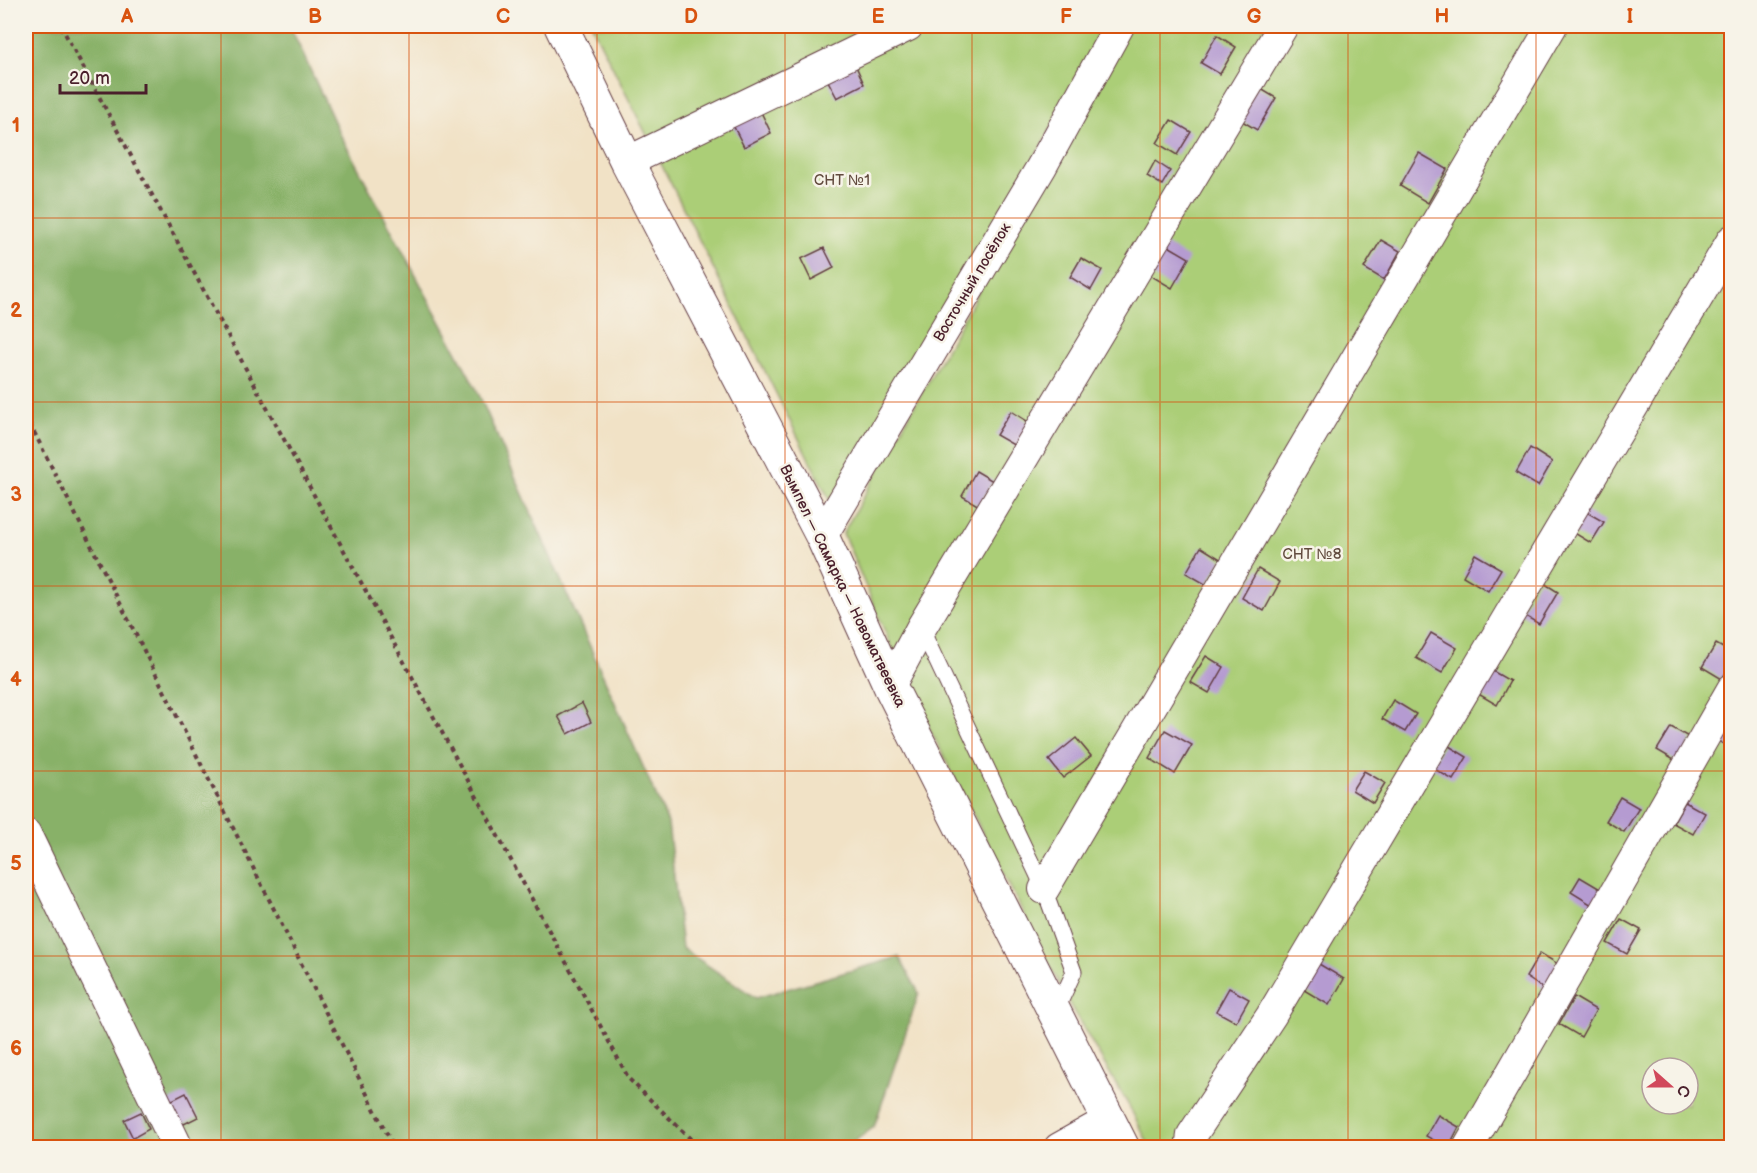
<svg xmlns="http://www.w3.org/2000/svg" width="1757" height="1173" font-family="'Balsamiq Sans',sans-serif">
<rect width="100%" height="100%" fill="#f7f3e8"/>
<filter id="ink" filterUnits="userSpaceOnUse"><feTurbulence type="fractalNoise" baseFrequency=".0167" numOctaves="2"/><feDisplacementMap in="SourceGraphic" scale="12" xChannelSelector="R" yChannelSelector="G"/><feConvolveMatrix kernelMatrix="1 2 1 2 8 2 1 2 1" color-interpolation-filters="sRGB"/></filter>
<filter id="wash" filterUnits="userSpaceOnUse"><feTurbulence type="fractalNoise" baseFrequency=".008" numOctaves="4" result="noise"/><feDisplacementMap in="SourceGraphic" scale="24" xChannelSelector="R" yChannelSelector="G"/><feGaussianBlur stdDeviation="1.35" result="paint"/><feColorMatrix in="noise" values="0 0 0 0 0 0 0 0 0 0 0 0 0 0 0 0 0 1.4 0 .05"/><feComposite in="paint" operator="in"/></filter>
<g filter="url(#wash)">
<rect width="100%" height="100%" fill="#f1e2c6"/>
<g fill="#abce77" stroke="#7a7651" stroke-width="1.5" fill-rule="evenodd">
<path d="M 592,26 L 1110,26 L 833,507 Z"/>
<path d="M 1128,26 L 1731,26 L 1731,1147 L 1150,1147 L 1128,1104 L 1071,1007 L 908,686 L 843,533 ZM 1652,1068 L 1688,1068 L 1688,1104 L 1652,1104 Z"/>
</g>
<path fill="#88b168" stroke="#69684a" stroke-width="1.5" d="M 26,26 L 290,26 L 339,132 L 476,388 L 668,823 L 682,948 L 756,998 L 899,957 L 919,993 L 874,1127 L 845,1148 L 26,1147 Z"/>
<g id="blocks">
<g fill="#b59bd1">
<path d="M 1217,35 L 1236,47 L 1220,74 L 1201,63 Z"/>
<path d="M 855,64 L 864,84 L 837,98 L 827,79 Z"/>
<path d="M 1256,86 L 1276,98 L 1257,130 L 1237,118 Z"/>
<path d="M 760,110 L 771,133 L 744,147 L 732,123 Z"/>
<path d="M 1171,120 L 1191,132 L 1177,155 L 1157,143 Z"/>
<path d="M 1419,153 L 1447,169 L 1428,203 L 1400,186 Z"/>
<path d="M 1155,161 L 1170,171 L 1162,185 L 1147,176 Z"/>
<path d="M 1381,240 L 1400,251 L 1384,280 L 1364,268 Z"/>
<path d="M 1165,244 L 1189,258 L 1172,288 L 1148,274 Z"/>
<path d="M 824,248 L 834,268 L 811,280 L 801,259 Z"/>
<path d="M 1081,258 L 1102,270 L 1091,290 L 1070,277 Z"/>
<path d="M 1011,411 L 1030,423 L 1017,447 L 996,435 Z"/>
<path d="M 1530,448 L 1552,462 L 1538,486 L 1516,473 Z"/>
<path d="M 976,471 L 993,481 L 979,506 L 962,496 Z"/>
<path d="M 1583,510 L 1604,522 L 1591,543 L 1571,531 Z"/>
<path d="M 1201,547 L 1222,560 L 1207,585 L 1186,573 Z"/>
<path d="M 1475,554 L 1501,569 L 1488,591 L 1463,576 Z"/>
<path d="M 1258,569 L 1280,582 L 1264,611 L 1242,598 Z"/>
<path d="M 1539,580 L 1558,592 L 1539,624 L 1520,613 Z"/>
<path d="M 1431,633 L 1457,648 L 1442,673 L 1416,658 Z"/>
<path d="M 1716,644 L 1732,653 L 1732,663 L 1722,679 L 1702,667 Z"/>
<path d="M 1206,656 L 1224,667 L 1209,693 L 1190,682 Z"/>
<path d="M 1489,669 L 1510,681 L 1497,705 L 1475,692 Z"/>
<path d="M 1393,700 L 1416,714 L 1405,732 L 1382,719 Z"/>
<path d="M 582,703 L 591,722 L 568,734 L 558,716 Z"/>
<path d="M 1732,718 L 1732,749 L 1718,741 Z"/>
<path d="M 1671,727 L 1692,739 L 1679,763 L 1657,750 Z"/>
<path d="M 1165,730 L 1192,745 L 1175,774 L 1149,758 Z"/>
<path d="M 1076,738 L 1091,756 L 1063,778 L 1049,760 Z"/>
<path d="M 1444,743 L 1467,757 L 1453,780 L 1431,767 Z"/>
<path d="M 1364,771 L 1385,783 L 1373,803 L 1352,790 Z"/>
<path d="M 1620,797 L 1639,808 L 1624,832 L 1606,821 Z"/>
<path d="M 1685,802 L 1705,813 L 1693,834 L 1673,823 Z"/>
<path d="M 1580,877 L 1602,890 L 1592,905 L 1571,892 Z"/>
<path d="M 1621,919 L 1641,930 L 1627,954 L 1607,943 Z"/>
<path d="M 1540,953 L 1558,964 L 1544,989 L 1526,977 Z"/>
<path d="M 1319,964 L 1344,979 L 1329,1005 L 1304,990 Z"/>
<path d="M 1229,988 L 1249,999 L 1236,1022 L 1216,1011 Z"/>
<path d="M 1574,997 L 1596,1010 L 1581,1037 L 1559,1024 Z"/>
<path d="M 186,1093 L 198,1117 L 178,1127 L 166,1103 Z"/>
<path d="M 141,1112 L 149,1129 L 133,1138 L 124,1120 Z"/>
<path d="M 1438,1115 L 1459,1127 L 1448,1148 L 1426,1136 Z"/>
</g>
</g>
</g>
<g filter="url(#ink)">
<use href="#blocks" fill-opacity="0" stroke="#633c42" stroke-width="1.5"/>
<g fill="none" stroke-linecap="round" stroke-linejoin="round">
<defs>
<path id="lane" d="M 921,628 L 1044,889 L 1074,972 L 1056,1011"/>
<g id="street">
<path d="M 627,162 L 908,26"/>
<path d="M 822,536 L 1042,166 L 1119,26"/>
<path d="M 890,686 L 921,628 L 1283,26"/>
<path d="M 26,834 L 178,1148"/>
<path d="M 1044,889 L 1552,26"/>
<path d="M 1059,1148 L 1109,1120"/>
<path d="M 1190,1148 L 1192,1135 L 1271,1016 L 1732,240"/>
<path d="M 1468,1148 L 1732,689"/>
</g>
<path id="secondary" d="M 561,26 L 627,162 L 822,536 L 890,686 L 1123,1148"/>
</defs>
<use href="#lane" stroke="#633c42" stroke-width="17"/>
<use href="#street" stroke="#633c42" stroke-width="32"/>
<use href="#secondary" stroke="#633c42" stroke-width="35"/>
<g stroke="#633c42" stroke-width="4" stroke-dasharray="4.5 4.5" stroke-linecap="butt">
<path d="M 61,26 L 629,1079 L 700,1148"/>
<path d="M 26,416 L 394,1148"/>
</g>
<use href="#lane" stroke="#fff" stroke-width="15"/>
<use href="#street" stroke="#fff" stroke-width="30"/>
<use href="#secondary" stroke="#fff" stroke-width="33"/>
</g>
</g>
<path fill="none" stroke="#d8530f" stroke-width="1.5" stroke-opacity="0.55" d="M 221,26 L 221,1148M 409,26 L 409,1148M 597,26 L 597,1148M 785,26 L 785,1148M 972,26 L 972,1148M 1160,26 L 1160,1148M 1348,26 L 1348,1148M 1536,26 L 1536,1148M 26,218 L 1732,218M 26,402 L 1732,402M 26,586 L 1732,586M 26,771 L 1732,771M 26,956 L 1732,956"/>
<g text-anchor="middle" stroke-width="5" stroke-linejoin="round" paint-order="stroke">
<g font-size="15" fill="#624b3e" stroke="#f7f3e8">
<text x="842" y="185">СНТ №1</text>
<text x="1312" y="559">СНТ №8</text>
</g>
<g font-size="15" fill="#4a1f2b" stroke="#f7f3e8">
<text transform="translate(972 282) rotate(-59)" y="5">Восточный посёлок</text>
<text transform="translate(843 586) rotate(64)" y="5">Вымпел — Самарка — Новоматвеевка</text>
</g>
</g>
<rect width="1757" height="1173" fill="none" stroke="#f7f3e8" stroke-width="66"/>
<g transform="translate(1670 1086) rotate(111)"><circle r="28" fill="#f7f3e8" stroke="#b29e9c" stroke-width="1.5"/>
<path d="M0-4.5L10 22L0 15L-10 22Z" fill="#d1495b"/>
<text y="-9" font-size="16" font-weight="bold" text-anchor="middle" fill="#4a1f2b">С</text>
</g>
<path d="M60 84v9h86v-9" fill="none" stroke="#4a1f2b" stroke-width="3"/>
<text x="69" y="84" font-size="18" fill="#4a1f2b" stroke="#f7f3e8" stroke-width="4.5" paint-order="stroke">20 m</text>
<rect x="33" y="33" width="1691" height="1107" fill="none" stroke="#d8530f" stroke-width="2"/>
<g font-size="20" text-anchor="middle" font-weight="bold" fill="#d8530f">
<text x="127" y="23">A</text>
<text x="315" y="23">B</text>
<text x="503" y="23">C</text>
<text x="691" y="23">D</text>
<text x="878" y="23">E</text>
<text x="1066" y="23">F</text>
<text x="1254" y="23">G</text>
<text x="1442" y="23">H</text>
<text x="1630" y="23">I</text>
<text x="16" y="132">1</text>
<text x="16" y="317">2</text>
<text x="16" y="501">3</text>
<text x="16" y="686">4</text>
<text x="16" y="870">5</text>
<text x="16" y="1055">6</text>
</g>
</svg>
